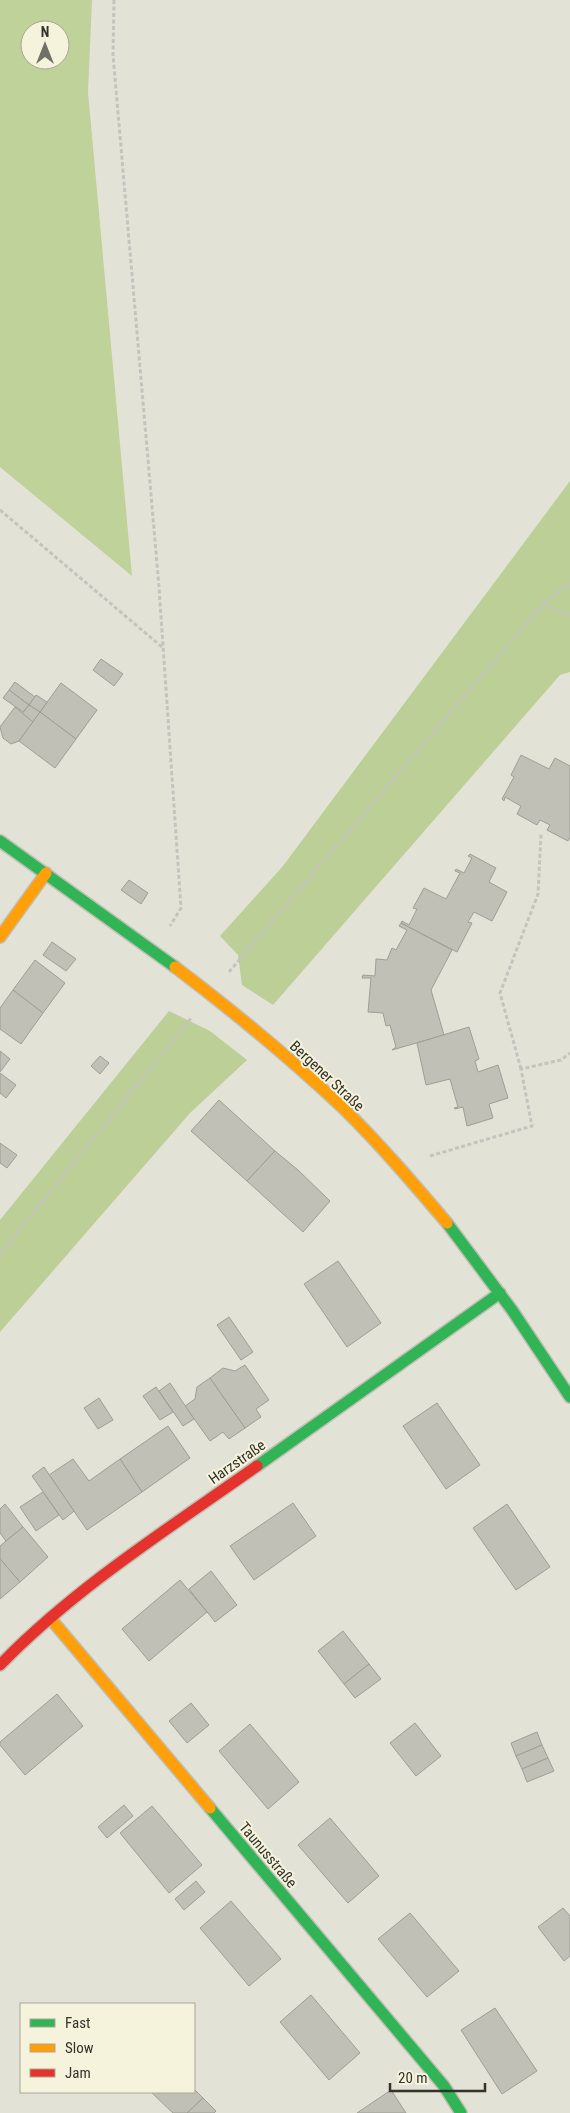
<svg xmlns="http://www.w3.org/2000/svg" width="570" height="2113" font-family="'Roboto Condensed',sans-serif">
<rect width="100%" height="100%" fill="#e3e2d6"/>
<path fill="#bfd29a" fill-rule="evenodd" d="M 0,0 L 92,0 L 88,92 L 132,576 L 0,467 ZM 30,30 L 60,30 L 60,60 L 30,60 Z"/>
<g fill="#bccf96">
<path d="M 570,481 L 570,672 L 560,675 L 273,1005 L 242,985 L 238,955 L 220,936 L 283,866 Z"/>
<path d="M 169,1011 L 210,1031 L 247,1060 L 190,1113 L 0,1332 L 0,1220 Z"/>
</g>
<g fill="#c1c0b7" stroke="#9f9e95">
<path d="M 101,659 L 123,674 L 114,686 L 93,670 Z"/>
<path d="M 15,682 L 35,697 L 29,705 L 9,690 Z"/>
<path d="M 61,683 L 97,710 L 76,739 L 40,712 Z"/>
<path d="M 9,690 L 29,705 L 23,712 L 3,698 Z"/>
<path d="M 36,695 L 47,702 L 40,712 L 29,705 Z"/>
<path d="M 29,705 L 40,712 L 33,722 L 22,714 Z"/>
<path d="M 15,707 L 33,722 L 19,741 L 11,744 L 3,738 L 0,727 Z"/>
<path d="M 40,712 L 76,739 L 55,768 L 19,741 Z"/>
<path d="M 521,755 L 549,769 L 555,758 L 570,766 L 570,837 L 568,841 L 547,830 L 550,825 L 540,820 L 537,825 L 517,814 L 521,806 L 505,797 L 504,801 L 502,799 L 514,777 L 511,775 Z"/>
<path d="M 470,854 L 496,868 L 489,882 L 507,892 L 492,921 L 474,912 L 468,922 L 472,923 L 457,952 L 401,923 L 402,921 L 409,925 L 417,909 L 413,908 L 424,888 L 446,899 L 460,873 L 455,871 L 456,869 L 464,873 L 472,858 L 468,856 Z"/>
<path d="M 129,880 L 148,893 L 141,904 L 121,890 Z"/>
<path d="M 401,923 L 452,950 L 431,990 L 444,1035 L 392,1050 L 396,1047 L 390,1025 L 386,1026 L 383,1013 L 368,1012 L 371,978 L 362,978 L 363,975 L 375,976 L 376,959 L 387,960 L 392,948 L 396,950 L 407,930 L 399,926 Z"/>
<path d="M 52,942 L 76,959 L 66,971 L 43,955 Z"/>
<path d="M 35,960 L 65,983 L 43,1013 L 13,990 Z"/>
<path d="M 13,990 L 43,1013 L 21,1044 L 0,1029 L 0,1008 Z"/>
<path d="M 469,1027 L 479,1059 L 475,1061 L 478,1072 L 498,1065 L 508,1098 L 489,1104 L 493,1118 L 467,1126 L 463,1107 L 455,1109 L 454,1108 L 458,1107 L 450,1079 L 426,1085 L 417,1043 Z"/>
<path d="M 0,1051 L 10,1059 L 0,1072 Z"/>
<path d="M 100,1056 L 109,1063 L 100,1074 L 91,1066 Z"/>
<path d="M 0,1073 L 16,1085 L 6,1098 L 0,1093 Z"/>
<path d="M 219,1100 L 275,1151 L 247,1181 L 191,1131 Z"/>
<path d="M 0,1143 L 17,1155 L 7,1168 L 0,1163 Z"/>
<path d="M 275,1151 L 298,1170 L 330,1201 L 303,1232 L 247,1181 Z"/>
<path d="M 338,1261 L 381,1323 L 347,1347 L 304,1284 Z"/>
<path d="M 229,1317 L 253,1352 L 241,1360 L 217,1325 Z"/>
<path d="M 245,1365 L 269,1400 L 256,1409 L 261,1417 L 245,1428 L 210,1378 L 223,1368 L 235,1371 Z"/>
<path d="M 210,1378 L 245,1428 L 229,1439 L 223,1432 L 210,1441 L 185,1406 L 195,1399 L 197,1387 Z"/>
<path d="M 170,1383 L 194,1419 L 183,1426 L 159,1391 Z"/>
<path d="M 156,1387 L 173,1412 L 160,1420 L 143,1396 Z"/>
<path d="M 99,1398 L 113,1420 L 98,1429 L 84,1408 Z"/>
<path d="M 437,1403 L 480,1465 L 446,1489 L 403,1426 Z"/>
<path d="M 168,1426 L 190,1458 L 142,1492 L 120,1459 Z"/>
<path d="M 73,1459 L 89,1481 L 120,1459 L 142,1492 L 87,1530 L 49,1475 Z"/>
<path d="M 44,1467 L 74,1511 L 63,1520 L 32,1476 Z"/>
<path d="M 43,1492 L 59,1515 L 36,1531 L 20,1507 Z"/>
<path d="M 293,1503 L 316,1536 L 254,1580 L 230,1546 Z"/>
<path d="M 5,1504 L 23,1527 L 6,1541 L 0,1533 L 0,1509 Z"/>
<path d="M 507,1504 L 550,1567 L 516,1590 L 473,1528 Z"/>
<path d="M 23,1527 L 48,1557 L 20,1582 L 0,1559 L 0,1546 Z"/>
<path d="M 0,1559 L 20,1582 L 0,1599 Z"/>
<path d="M 211,1571 L 237,1605 L 215,1622 L 189,1589 Z"/>
<path d="M 180,1580 L 207,1612 L 149,1661 L 122,1629 Z"/>
<path d="M 343,1631 L 369,1664 L 344,1684 L 318,1651 Z"/>
<path d="M 369,1664 L 381,1679 L 355,1698 L 344,1684 Z"/>
<path d="M 57,1694 L 83,1726 L 25,1775 L 0,1745 L 0,1742 Z"/>
<path d="M 191,1703 L 209,1725 L 187,1743 L 169,1721 Z"/>
<path d="M 415,1723 L 441,1756 L 416,1776 L 390,1743 Z"/>
<path d="M 250,1724 L 299,1782 L 268,1809 L 219,1751 Z"/>
<path d="M 537,1732 L 542,1745 L 516,1756 L 511,1743 Z"/>
<path d="M 542,1745 L 548,1758 L 522,1769 L 516,1756 Z"/>
<path d="M 548,1758 L 554,1771 L 527,1782 L 522,1769 Z"/>
<path d="M 124,1805 L 133,1816 L 107,1838 L 98,1827 Z"/>
<path d="M 152,1806 L 202,1865 L 169,1893 L 120,1833 Z"/>
<path d="M 330,1818 L 379,1876 L 348,1903 L 298,1845 Z"/>
<path d="M 196,1881 L 205,1892 L 184,1910 L 175,1899 Z"/>
<path d="M 231,1901 L 281,1959 L 249,1986 L 200,1928 Z"/>
<path d="M 563,1908 L 570,1916 L 570,1956 L 564,1961 L 538,1927 Z"/>
<path d="M 410,1913 L 459,1971 L 427,1997 L 378,1939 Z"/>
<path d="M 311,1995 L 360,2053 L 329,2080 L 280,2022 Z"/>
<path d="M 495,2008 L 537,2071 L 502,2094 L 461,2030 Z"/>
<path d="M 194,2089 L 203,2098 L 187,2113 L 173,2113 L 151,2092 L 194,2092 Z"/>
<path d="M 391,2090 L 406,2113 L 357,2113 Z"/>
<path d="M 203,2098 L 216,2111 L 214,2113 L 187,2113 Z"/>
</g>
<g fill="none" stroke-linecap="round" stroke-linejoin="round">
<defs>
<g id="fast">
<path d="M 0,841 L 175,967"/>
<path d="M 447,1223 L 512,1310 L 570,1397"/>
<path d="M 257,1466 L 500,1293"/>
<path d="M 210,1808 L 444,2086 L 461,2113"/>
</g>
<g id="slow">
<path d="M 0,937 L 46,873"/>
<path d="M 175,967 C 233,1011 289,1057 342,1107 C 379,1143 413,1183 447,1223"/>
<path d="M 50,1618 L 210,1808"/>
</g>
<path id="jam" d="M 0,1665 C 76,1587 168,1529 257,1466"/>
</defs>
<use href="#fast" stroke="#bfbeb4" stroke-width="14"/>
<use href="#slow" stroke="#bfbeb4" stroke-width="14"/>
<use href="#jam" stroke="#bfbeb4" stroke-width="14"/>
<g stroke="#c4c3be" stroke-width="3" stroke-dasharray="4 2.5" stroke-linecap="butt">
<path d="M 114,0 L 113,55 L 159,587 L 181,908 L 170,926"/>
<path d="M 0,510 L 162,647"/>
<path d="M 543,604 L 570,616"/>
<path d="M 229,972 L 543,604 L 570,583"/>
<path d="M 521,1069 L 500,993 L 538,894 L 541,834"/>
<path d="M 430,1156 L 532,1126 L 521,1069 L 561,1060 L 570,1053"/>
<path d="M 0,1254 L 192,1017"/>
</g>
<use href="#fast" stroke="#30b455" stroke-width="11"/>
<use href="#slow" stroke="#ff9f0a" stroke-width="11"/>
<use href="#jam" stroke="#e5322d" stroke-width="11"/>
</g>
<g text-anchor="middle" stroke-width="4" stroke-linejoin="round" paint-order="stroke">
<g font-size="15" fill="#34332a" stroke="#f6f3dd">
<text transform="translate(327 1076) rotate(43)" y="5">Bergener Straße</text>
<text transform="translate(237 1462) rotate(-35)" y="5">Harzstraße</text>
<text transform="translate(268 1855) rotate(50)" y="5">Taunusstraße</text>
</g>
</g>
<rect x="20" y="2003" width="175" height="90" fill="#f6f3dd" stroke="#a8a695"/>
<rect x="30" y="2019" width="25" height="8" fill="#30b455" stroke="#a8a695"/>
<text x="65" y="2028" font-size="15" fill="#34332a">Fast</text>
<rect x="30" y="2044" width="25" height="8" fill="#ff9f0a" stroke="#a8a695"/>
<text x="65" y="2053" font-size="15" fill="#34332a">Slow</text>
<rect x="30" y="2069" width="25" height="8" fill="#e5322d" stroke="#a8a695"/>
<text x="65" y="2078" font-size="15" fill="#34332a">Jam</text>
<g transform="translate(45 45)"><circle r="24" fill="#f6f3dd" stroke="#a8a695"/>
<path d="M0-4L9 19L0 12L-9 19Z" fill="#717066"/>
<text y="-8" font-size="14" font-weight="bold" text-anchor="middle" fill="#34332a">N</text>
</g>
<path d="M390 2083v8h95v-8" fill="none" stroke="#34332a" stroke-width="2.5"/>
<text x="398" y="2083" font-size="15" fill="#34332a" stroke="#f6f3dd" stroke-width="4" paint-order="stroke">20 m</text>
</svg>
